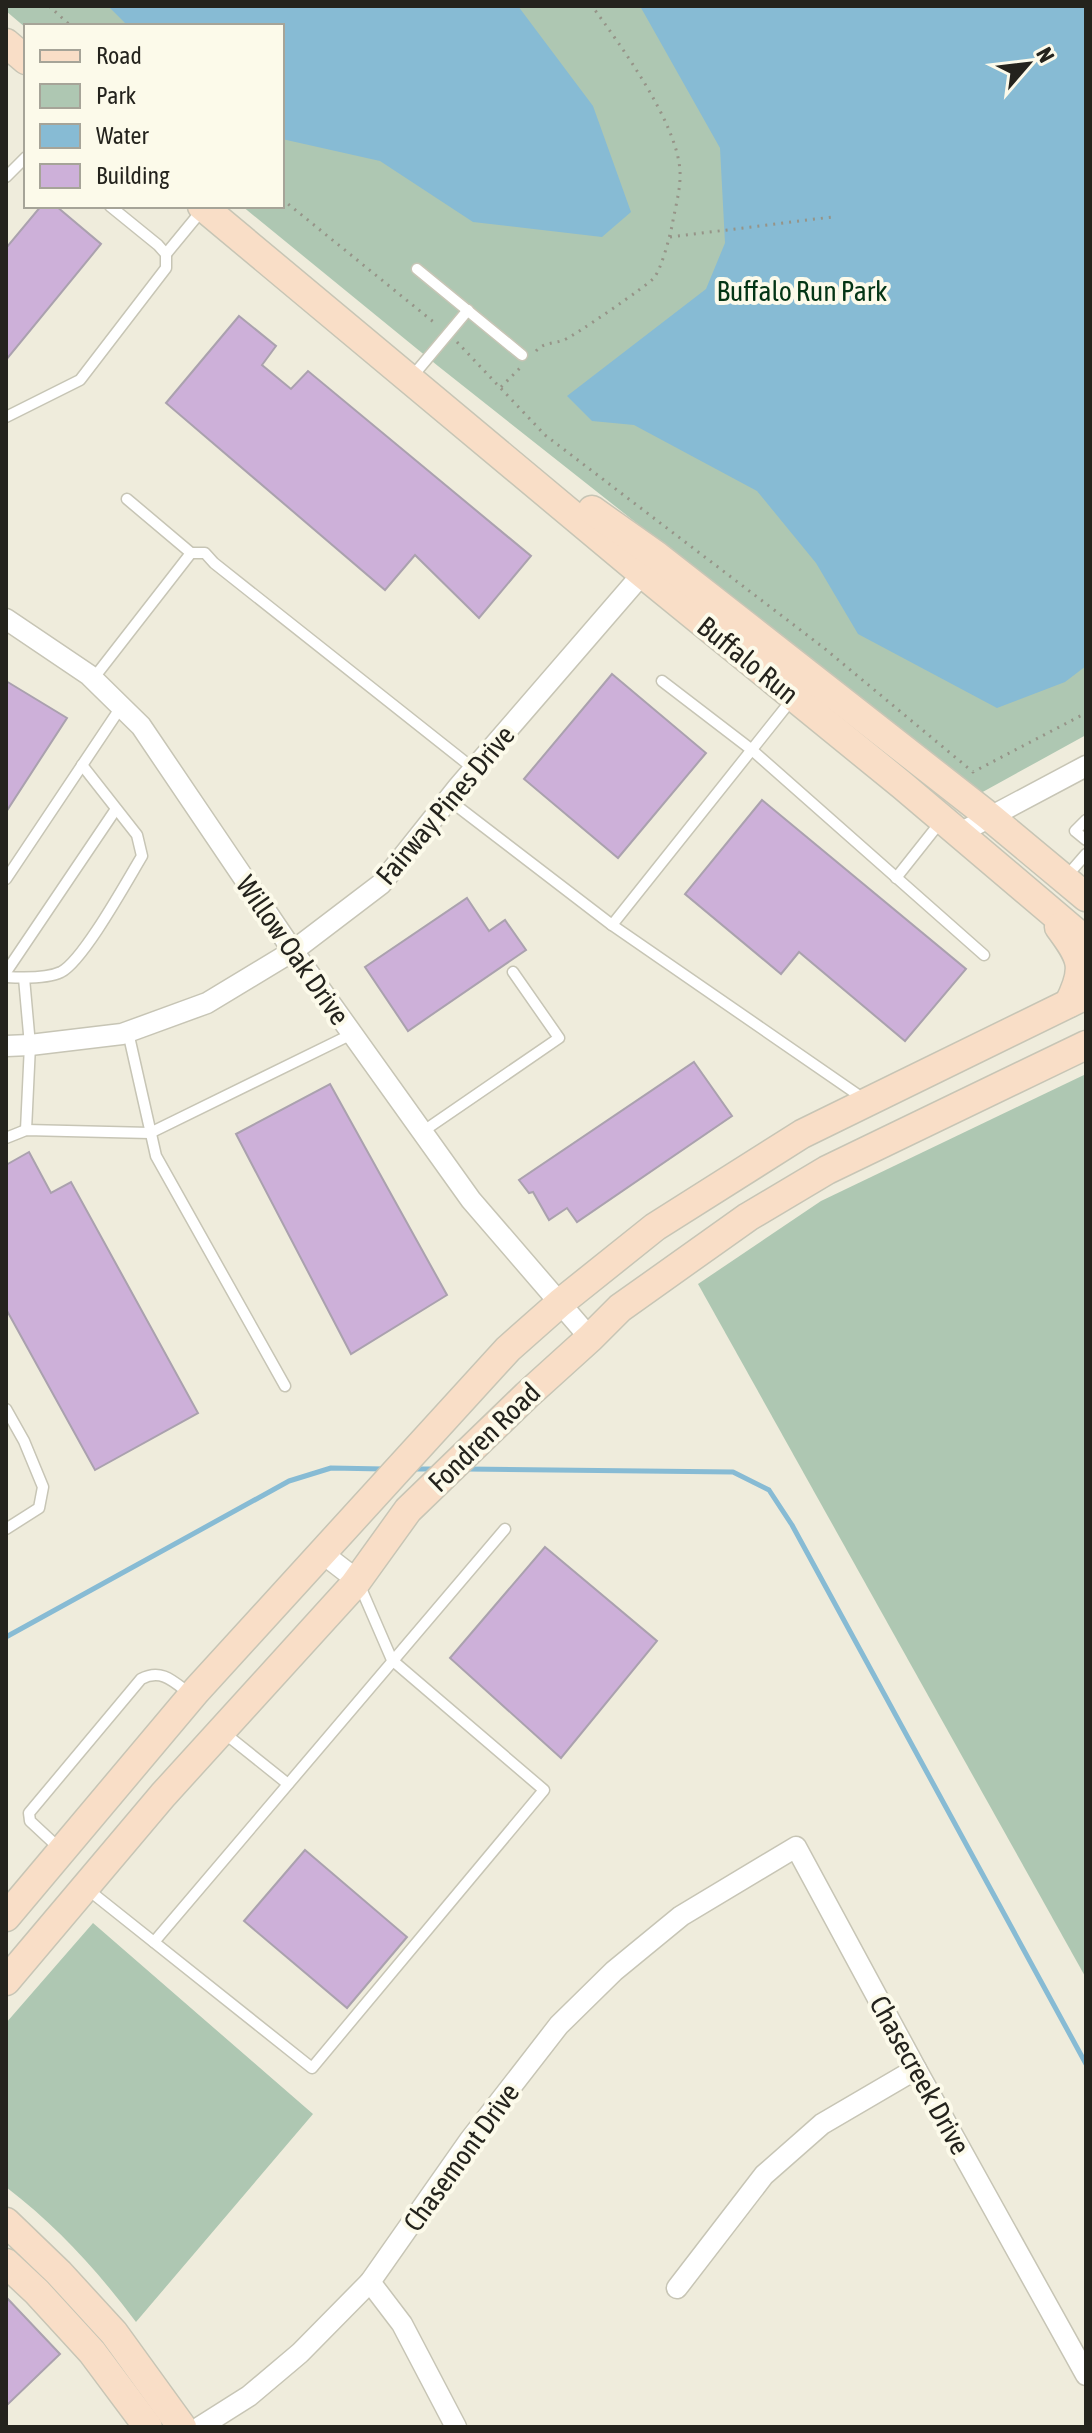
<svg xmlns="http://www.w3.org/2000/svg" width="1092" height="2433" font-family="'Asap Condensed',sans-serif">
<rect width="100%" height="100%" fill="#efecdc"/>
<g fill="#aec7b2">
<path d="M 6,6 L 1086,6 L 1086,735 L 979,794 L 438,366 L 242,206 L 282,206 L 282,26 L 26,28 L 6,11 Z"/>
<path d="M 1086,1074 L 1086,1978 L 698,1284 L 821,1201 Z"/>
<path d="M 93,1923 L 313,2114 L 136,2322 C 96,2269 58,2227 6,2187 L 6,2023 Z"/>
</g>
<g fill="#87bbd4">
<path d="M 108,6 L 518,6 L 593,106 L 631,212 L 602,237 L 473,222 L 380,161 L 282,139 L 282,26 L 128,26 Z"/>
<path d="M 640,6 L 1086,6 L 1086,666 L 1065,682 L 997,708 L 858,634 L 816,563 L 757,491 L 634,425 L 592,421 L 567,396 L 706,289 L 725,243 L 720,148 Z"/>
</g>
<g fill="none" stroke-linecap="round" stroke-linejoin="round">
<g stroke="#87bbd4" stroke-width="5">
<path d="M 414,1469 L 436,1469"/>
<path d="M 466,1469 L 733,1472 L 769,1490 L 792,1525 L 1086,2064"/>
<path d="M 6,1637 L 289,1481 L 331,1468 L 384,1469"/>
</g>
</g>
<g fill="#cdb0d9" stroke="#aaa1ae" stroke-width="2">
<path d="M 41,206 L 56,206 L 101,244 L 6,360 L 6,248 Z"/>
<path d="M 239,316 L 276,346 L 262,365 L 291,389 L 308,371 L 531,556 L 479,618 L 415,555 L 385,590 L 166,403 Z"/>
<path d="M 612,674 L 706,753 L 618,858 L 524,779 Z"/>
<path d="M 6,681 L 67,718 L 6,812 Z"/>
<path d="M 762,800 L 966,969 L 905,1041 L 799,952 L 781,974 L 685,894 Z"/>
<path d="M 467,898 L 489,931 L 505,920 L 526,950 L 408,1031 L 365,967 Z"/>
<path d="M 694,1062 L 732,1116 L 577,1222 L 567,1208 L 549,1220 L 533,1192 L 529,1193 L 519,1180 Z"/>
<path d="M 330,1084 L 447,1295 L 351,1354 L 236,1134 Z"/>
<path d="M 29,1152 L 51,1193 L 71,1182 L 198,1413 L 95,1470 L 6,1309 L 6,1165 Z"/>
<path d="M 545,1547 L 657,1641 L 561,1758 L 450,1658 Z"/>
<path d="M 305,1850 L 407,1937 L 347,2008 L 244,1921 Z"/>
<path d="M 6,2297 L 60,2354 L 6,2406 Z"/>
</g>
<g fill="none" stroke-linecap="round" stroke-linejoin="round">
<defs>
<g id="lane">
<path d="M 6,177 L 26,157"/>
<path d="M 166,254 L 203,209"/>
<path d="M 417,269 L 522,355"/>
<path d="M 411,378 L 468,310"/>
<path d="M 6,417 L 80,380 L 166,268 L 166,254 L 158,245 L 110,206"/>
<path d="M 127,499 L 191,553 L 205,553 L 214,563 L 474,769"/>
<path d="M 93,679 L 191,553"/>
<path d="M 662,681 L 752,750 L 984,955"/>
<path d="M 449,800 L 612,925 L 793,698"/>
<path d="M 1086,820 L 1075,831 L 1086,840"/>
<path d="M 1066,877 L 1086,854"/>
<path d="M 896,878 L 942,820"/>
<path d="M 6,879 L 121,707"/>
<path d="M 612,925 L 864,1099"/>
<path d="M 6,972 L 116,809"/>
<path d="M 6,977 C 22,978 46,979 61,972 C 83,961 127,881 142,856 L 137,835 L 82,765"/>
<path d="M 24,978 L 30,1045 L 26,1130"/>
<path d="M 128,1032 L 156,1156 L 285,1386"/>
<path d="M 422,1132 L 559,1038 L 513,972"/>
<path d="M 6,1138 L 26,1130 L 150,1133 L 352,1034"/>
<path d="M 6,1409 L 24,1441 L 43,1487 L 39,1508 L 6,1529"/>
<path d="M 223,1732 L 288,1784"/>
<path d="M 59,1848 L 30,1821 L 29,1813 L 141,1679 C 162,1668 174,1682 190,1694"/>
<path d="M 86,1888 L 312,2068 L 544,1790 L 392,1660 L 360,1586"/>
<path d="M 154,1942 L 505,1529"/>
</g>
<g id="street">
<path d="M 6,619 L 89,675 L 141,726 L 293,951 L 471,1200 L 590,1338"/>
<path d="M 960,833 L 1086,766"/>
<path d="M 6,1046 L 30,1045 L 122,1034 L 207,1003 L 293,951 L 381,884 L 459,786 L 650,565"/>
<path d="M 322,1553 L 357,1580"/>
<path d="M 370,2282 L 402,2324 L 456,2427"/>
<path d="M 677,2288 L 764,2175 L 822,2124 L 916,2069"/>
<path d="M 200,2427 L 249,2396 L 300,2353 L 370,2282 L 469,2141 L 559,2025 L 614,1971 L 681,1916 L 796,1847 L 916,2069 L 1086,2375"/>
</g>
<g id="secondary">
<path d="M 6,43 L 26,60"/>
<path d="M 202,206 L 643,574 L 902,785 L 1086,941"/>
<path d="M 592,510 L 657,556 L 990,817 L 1086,897"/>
<path d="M 1059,927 C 1082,958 1087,967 1069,1003"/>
<path d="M 6,1917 L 196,1691 L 508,1349 L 560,1303 L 655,1227 L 802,1134 L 1086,995"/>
<path d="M 6,1981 L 163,1795 L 354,1585 L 408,1510 L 527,1395 L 590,1338 L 620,1308 L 748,1217 L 827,1170 L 1086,1045"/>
<path d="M 6,2222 L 59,2273 L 114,2333 L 182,2427"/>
<path d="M 6,2263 L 37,2292 L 92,2352 L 148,2427"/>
</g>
</defs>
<use href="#lane" stroke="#c7c5b5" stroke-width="13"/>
<use href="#street" stroke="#c7c5b5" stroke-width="23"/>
<use href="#secondary" stroke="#c7c5b5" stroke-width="31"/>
<g stroke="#969488" stroke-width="3" stroke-dasharray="2 6" stroke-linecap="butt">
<path d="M 49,6 L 71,26"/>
<path d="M 282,199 L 436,324"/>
<path d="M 670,237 L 832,217"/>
<path d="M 457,342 L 545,435 L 824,648 L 973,772 L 1086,713"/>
<path d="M 536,351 C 544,342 553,344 564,340 C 574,336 648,285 654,278 C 662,267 669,239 672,226 C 675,208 681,189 680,171 C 677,122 621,46 592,6"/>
<path d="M 501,387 L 520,368"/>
</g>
<use href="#lane" stroke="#fff" stroke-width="10"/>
<use href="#street" stroke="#fff" stroke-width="20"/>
<use href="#secondary" stroke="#f9dec7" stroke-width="28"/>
</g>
<g text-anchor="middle" stroke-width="8" stroke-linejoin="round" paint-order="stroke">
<g font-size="28" fill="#033515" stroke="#fcfaea">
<text x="802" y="301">Buffalo Run Park</text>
</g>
<g font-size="28" fill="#24231d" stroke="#fcfaea">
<text transform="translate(748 660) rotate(39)" y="10">Buffalo Run</text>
<text transform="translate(445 805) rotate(-50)" y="10">Fairway Pines Drive</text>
<text transform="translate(293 950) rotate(55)" y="10">Willow Oak Drive</text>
<text transform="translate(484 1437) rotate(-44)" y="10">Fondren Road</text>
<text transform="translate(920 2075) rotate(61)" y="10">Chasecreek Drive</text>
<text transform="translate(461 2157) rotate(-54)" y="10">Chasemont Drive</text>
</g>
</g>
<rect width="1092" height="2433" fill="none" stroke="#24231d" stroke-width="16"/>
<rect x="24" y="24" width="260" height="184" fill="#fcfaea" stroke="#a6a498" stroke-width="2"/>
<rect x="40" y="50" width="40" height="12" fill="#f9dec7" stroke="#a6a498" stroke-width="2"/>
<text x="96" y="64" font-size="24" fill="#24231d">Road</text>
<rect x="40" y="84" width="40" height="24" fill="#aec7b2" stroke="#a6a498" stroke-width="2"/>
<text x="96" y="104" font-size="24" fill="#24231d">Park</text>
<rect x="40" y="124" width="40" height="24" fill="#87bbd4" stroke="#a6a498" stroke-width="2"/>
<text x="96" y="144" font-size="24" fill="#24231d">Water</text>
<rect x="40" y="164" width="40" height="24" fill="#cdb0d9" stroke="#a6a498" stroke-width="2"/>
<text x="96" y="184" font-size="24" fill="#24231d">Building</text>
<g transform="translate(1028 64) rotate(62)" stroke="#fcfaea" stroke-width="6" paint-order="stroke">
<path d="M0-6L14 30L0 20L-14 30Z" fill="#24231d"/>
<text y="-12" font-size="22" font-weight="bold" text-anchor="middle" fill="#24231d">N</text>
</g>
</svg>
